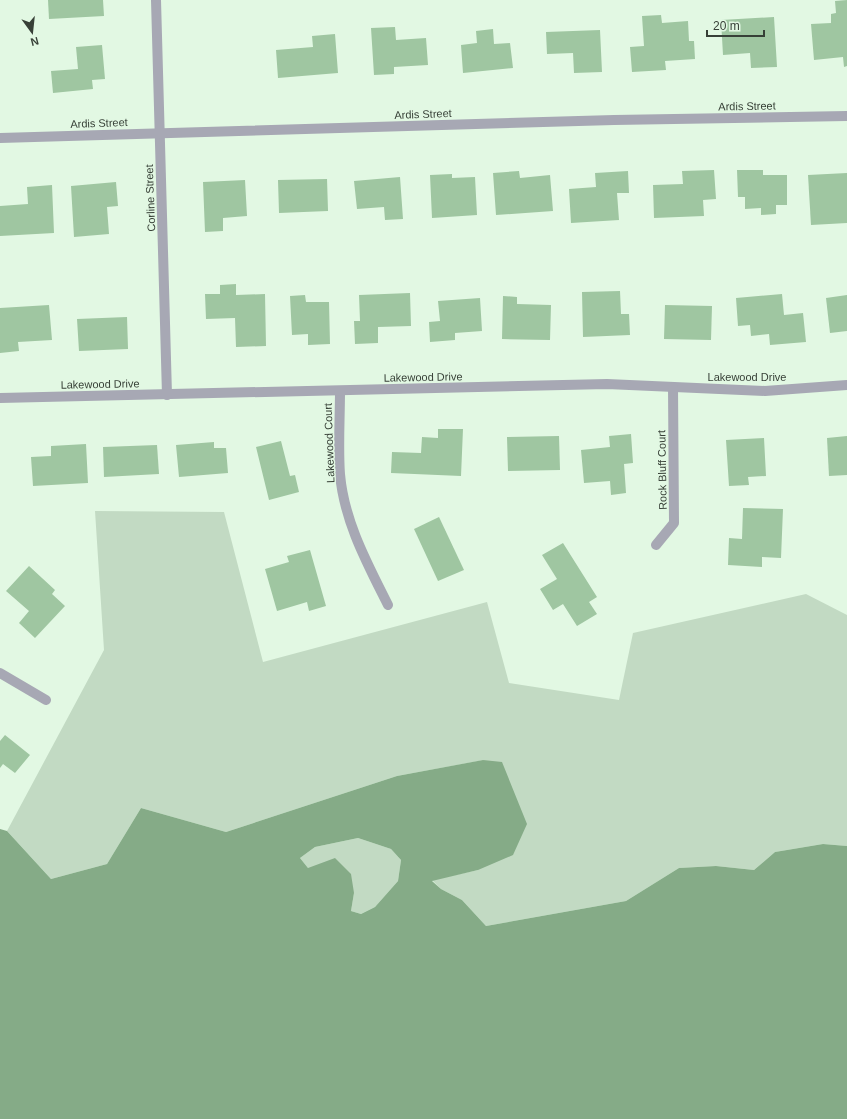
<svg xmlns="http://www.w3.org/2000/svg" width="847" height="1119" font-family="Helvetica,sans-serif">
<rect width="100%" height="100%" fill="#e2f8e3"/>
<g fill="#c2dac3">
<path d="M 95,511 L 224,512 L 263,662 L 487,602 L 509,683 L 619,700 L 633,633 L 806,594 L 847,615 L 847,846 L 823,844 L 775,852 L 754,870 L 716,866 L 679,868 L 626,901 L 486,926 L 462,900 L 441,889 L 432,880 L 478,870 L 484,760 L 397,776 L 226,832 L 141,808 L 107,864 L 51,879 L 7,831 L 104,650 Z"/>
<path d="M 358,838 L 391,849 L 401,860 L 398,881 L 375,907 L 361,914 L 351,911 L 354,893 L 308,868 L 300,858 L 315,847 Z"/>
</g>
<path fill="#85ab87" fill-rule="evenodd" d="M 483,760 L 502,762 L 527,824 L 513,855 L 478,870 L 432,881 L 441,889 L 462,900 L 486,926 L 626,901 L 679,868 L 716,866 L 754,870 L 775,852 L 823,844 L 847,846 L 847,1119 L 0,1119 L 0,829 L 7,831 L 51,879 L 107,864 L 141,808 L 226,832 L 397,776 ZM 358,838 L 391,849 L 401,860 L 398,881 L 375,907 L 361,914 L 351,911 L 354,893 L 351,874 L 335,858 L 308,868 L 300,858 L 315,847 Z"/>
<g fill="#9fc6a1">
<path d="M 48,0 L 103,0 L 104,16 L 49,19 Z"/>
<path d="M 847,0 L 847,66 L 844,67 L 843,57 L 814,60 L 811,24 L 831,23 L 831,14 L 836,13 L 835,1 Z"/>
<path d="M 661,15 L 662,23 L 688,21 L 689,41 L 694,41 L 695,59 L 665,61 L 666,70 L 632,72 L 630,47 L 644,46 L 642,16 Z"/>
<path d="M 774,17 L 777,67 L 751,68 L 750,53 L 723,55 L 721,20 Z"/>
<path d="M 395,27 L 396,40 L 426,38 L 428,65 L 394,67 L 394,74 L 374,75 L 371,28 Z"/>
<path d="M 493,29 L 494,44 L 510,43 L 513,68 L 463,73 L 461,45 L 477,43 L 476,31 Z"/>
<path d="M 600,30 L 602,72 L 574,73 L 573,53 L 547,54 L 546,32 Z"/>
<path d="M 335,34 L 338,73 L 278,78 L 276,50 L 313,47 L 312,36 Z"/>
<path d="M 102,45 L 105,79 L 92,80 L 93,89 L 53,93 L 51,71 L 78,69 L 76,47 Z"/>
<path d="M 714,170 L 716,199 L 703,200 L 704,216 L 654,218 L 653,185 L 683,184 L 682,171 Z"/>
<path d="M 737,170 L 763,170 L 763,175 L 787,175 L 787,205 L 776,205 L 776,214 L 761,215 L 761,208 L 745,209 L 745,197 L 738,197 Z"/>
<path d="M 519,171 L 520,178 L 550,175 L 553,211 L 496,215 L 493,173 Z"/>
<path d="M 628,171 L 629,193 L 617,193 L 619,220 L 571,223 L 569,189 L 596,187 L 595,173 Z"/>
<path d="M 847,173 L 847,223 L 811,225 L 808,175 Z"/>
<path d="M 452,174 L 452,178 L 475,177 L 477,215 L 432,218 L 430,175 Z"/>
<path d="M 400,177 L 403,219 L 385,220 L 384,207 L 357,209 L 354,181 Z"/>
<path d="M 327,179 L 328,211 L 279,213 L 278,180 Z"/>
<path d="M 245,180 L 247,216 L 223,218 L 223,231 L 205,232 L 203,182 Z"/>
<path d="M 116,182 L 118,206 L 107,207 L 109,234 L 74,237 L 71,186 Z"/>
<path d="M 52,185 L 54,233 L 0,236 L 0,206 L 28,204 L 27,187 Z"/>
<path d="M 236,284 L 236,295 L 265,294 L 266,346 L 236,347 L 235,318 L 206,319 L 205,294 L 220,294 L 220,285 Z"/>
<path d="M 620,291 L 621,314 L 629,314 L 630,335 L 583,337 L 582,292 Z"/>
<path d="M 410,293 L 411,326 L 378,327 L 378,343 L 355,344 L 354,321 L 360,321 L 359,295 Z"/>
<path d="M 782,294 L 784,315 L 803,313 L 806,342 L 770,345 L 769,334 L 751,336 L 750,325 L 738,326 L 736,298 Z"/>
<path d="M 305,295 L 306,302 L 329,302 L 330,344 L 308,345 L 308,334 L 292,335 L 290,296 Z"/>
<path d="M 847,295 L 847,331 L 830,333 L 826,298 Z"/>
<path d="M 503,296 L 517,297 L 517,304 L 551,305 L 550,340 L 502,339 Z"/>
<path d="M 480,298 L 482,331 L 455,333 L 455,340 L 430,342 L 429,322 L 440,321 L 438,301 Z"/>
<path d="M 49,305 L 52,340 L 18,342 L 19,351 L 0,353 L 0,308 Z"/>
<path d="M 665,305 L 712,306 L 711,340 L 664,339 Z"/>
<path d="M 127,317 L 128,349 L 79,351 L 77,319 Z"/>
<path d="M 438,429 L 463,429 L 461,476 L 391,473 L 392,452 L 421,453 L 422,437 L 438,438 Z"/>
<path d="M 631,434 L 633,463 L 624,464 L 626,493 L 611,495 L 610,481 L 584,483 L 581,450 L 610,447 L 609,436 Z"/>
<path d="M 559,436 L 560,470 L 508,471 L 507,437 Z"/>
<path d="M 847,436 L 847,475 L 829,476 L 827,438 Z"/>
<path d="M 764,438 L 766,476 L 748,477 L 749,485 L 729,486 L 726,440 Z"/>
<path d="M 281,441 L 290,476 L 295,475 L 299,492 L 269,500 L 256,447 Z"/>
<path d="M 214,442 L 214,448 L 226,448 L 228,473 L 179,477 L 176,445 Z"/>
<path d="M 86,444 L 88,483 L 33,486 L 31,457 L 51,456 L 51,446 Z"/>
<path d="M 157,445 L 159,474 L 104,477 L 103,447 Z"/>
<path d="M 743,508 L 783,509 L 781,558 L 762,557 L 762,567 L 728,565 L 729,538 L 742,539 Z"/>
<path d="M 439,517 L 464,570 L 438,581 L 414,529 Z"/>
<path d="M 563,543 L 597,597 L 589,602 L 597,614 L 577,626 L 563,604 L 553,610 L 540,589 L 557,579 L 542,555 Z"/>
<path d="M 310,550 L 326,606 L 309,611 L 307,602 L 277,611 L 265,569 L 289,562 L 287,556 Z"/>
<path d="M 29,566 L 55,590 L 52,594 L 65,606 L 35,638 L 19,623 L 29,611 L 6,591 Z"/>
<path d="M 5,735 L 30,755 L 15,773 L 3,764 L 0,768 L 0,741 Z"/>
</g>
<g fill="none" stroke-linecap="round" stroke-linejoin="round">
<g stroke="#a7a8b4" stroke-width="10">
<path d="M 156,0 L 167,395"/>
<path d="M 0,138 L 614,120 L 847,116"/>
<path d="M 340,391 C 340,418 338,447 340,474 C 344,521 367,563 388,605"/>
<path d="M 0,398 L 607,384 L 765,391 L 847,385"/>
<path d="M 656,545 L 674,523 L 673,387"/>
<path d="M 0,673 L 46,700"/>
</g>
</g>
<g text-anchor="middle" stroke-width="3" stroke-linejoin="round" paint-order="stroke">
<g font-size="11" fill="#374037" stroke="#e2f8e3">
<text transform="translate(747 106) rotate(-1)" y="4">Ardis Street</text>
<text transform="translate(423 114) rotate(-2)" y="4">Ardis Street</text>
<text transform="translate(99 123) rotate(-2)" y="4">Ardis Street</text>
<text transform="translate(150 198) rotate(-92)" y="4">Corline Street</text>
<text transform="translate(423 377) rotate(-1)" y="4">Lakewood Drive</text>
<text x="747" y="381">Lakewood Drive</text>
<text transform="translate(100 384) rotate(-1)" y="4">Lakewood Drive</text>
<text transform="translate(329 443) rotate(-92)" y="4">Lakewood Court</text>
<text transform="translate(662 470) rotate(-91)" y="4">Rock Bluff Court</text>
</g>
</g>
<g transform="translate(32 32) rotate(165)" stroke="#e2f8e3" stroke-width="3" paint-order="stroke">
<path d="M0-3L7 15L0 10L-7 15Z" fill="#374037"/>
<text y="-6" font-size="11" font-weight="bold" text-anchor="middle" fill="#374037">N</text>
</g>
<path d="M707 30v6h57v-6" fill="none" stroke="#374037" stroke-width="2"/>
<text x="713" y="30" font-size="12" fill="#374037" stroke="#e2f8e3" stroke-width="3" paint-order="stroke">20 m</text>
</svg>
